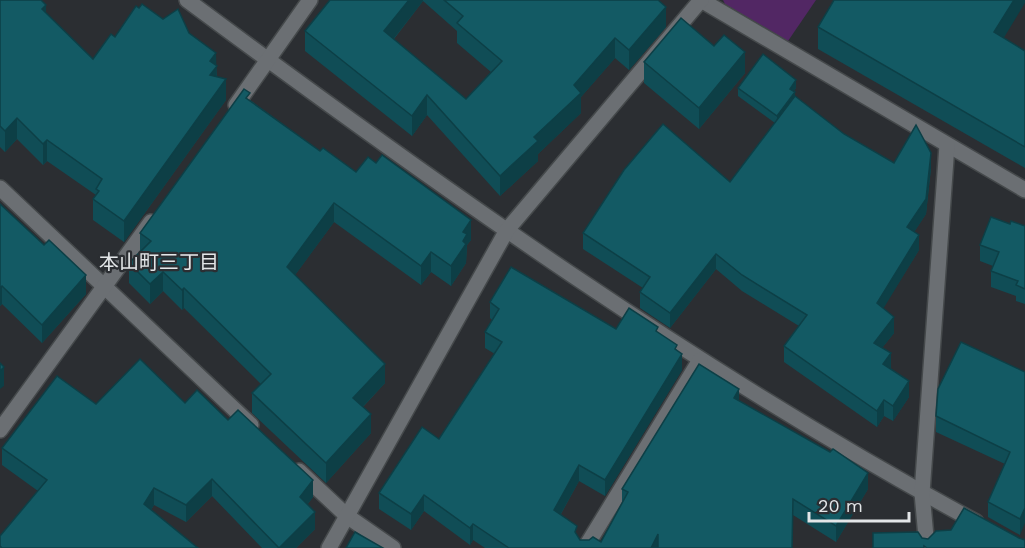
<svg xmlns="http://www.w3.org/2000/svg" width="1025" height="548" font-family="'Work Sans','Noto Sans JP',sans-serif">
<rect width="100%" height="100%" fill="#2b2e32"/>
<path fill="#522764" d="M 723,0 L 816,0 L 788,41 L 725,4 Z"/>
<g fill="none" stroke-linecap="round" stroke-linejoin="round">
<defs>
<g id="street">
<path d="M 187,0 C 440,188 699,372 976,522"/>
<path d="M 701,0 L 1025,190"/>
<path d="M 236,105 L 310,0"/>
<path d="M 0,188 L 251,425"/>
<path d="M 0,430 L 151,222"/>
<path d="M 299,471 L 347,516 L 393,548"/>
<path d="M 329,548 L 507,230 L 701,0"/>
<path d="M 585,548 L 700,360"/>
<path d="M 927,548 L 922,493 L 947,145"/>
</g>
</defs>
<use href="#street" stroke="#45494b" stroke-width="18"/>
<use href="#street" stroke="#6b6f73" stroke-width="15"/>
</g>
<g fill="#104d56" fill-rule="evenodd">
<path d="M 0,0 L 42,1 L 46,13 L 93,59 L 115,37 L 163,19 L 189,33 L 216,65 L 217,77 L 226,100 L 124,242 L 93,220 L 93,199 L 96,195 L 47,161 L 43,165 L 17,139 L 5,152 L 0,147 Z"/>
<path d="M 330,0 L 658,0 L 666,27 L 629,70 L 615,58 L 581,97 L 581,113 L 538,154 L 538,161 L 500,196 L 427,115 L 412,136 L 305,51 L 305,31 ZM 423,1 L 457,31 L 457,43 L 491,72 L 466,99 L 394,39 Z"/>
<path d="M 818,27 L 1004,38 L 1025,51 L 1025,168 L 818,49 Z"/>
<path d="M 644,62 L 745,73 L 699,129 L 644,83 Z"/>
<path d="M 738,88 L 796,88 L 794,91 L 795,97 L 844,134 L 894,163 L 931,168 L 926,214 L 914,232 L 919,250 L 883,308 L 894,333 L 882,348 L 890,369 L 909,397 L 893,421 L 884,416 L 877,427 L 784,362 L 784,346 L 799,326 L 742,291 L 716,269 L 670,328 L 640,308 L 640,292 L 643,288 L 583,249 L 583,233 L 730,182 L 775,123 L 738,96 Z"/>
<path d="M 250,100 L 320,151 L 471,240 L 467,245 L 466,263 L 451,286 L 431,272 L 421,285 L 334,222 L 295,275 L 385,383 L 363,407 L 371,433 L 326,483 L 252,413 L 252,393 L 261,384 L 184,308 L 182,310 L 163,291 L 150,304 L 129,283 L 129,263 L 140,252 L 140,233 Z"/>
<path d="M 0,204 L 86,294 L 42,343 L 2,304 L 0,306 Z"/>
<path d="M 1025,226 L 1025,304 L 1016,301 L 1016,296 L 991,287 L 991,271 L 993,266 L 980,261 L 980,245 Z"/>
<path d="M 490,302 L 616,329 L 658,333 L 677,350 L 682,370 L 605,496 L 579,481 L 561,514 L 580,540 L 601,542 L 622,503 L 622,489 L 739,401 L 868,489 L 836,542 L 793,515 L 792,548 L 485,548 L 473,540 L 470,545 L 424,511 L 411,530 L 379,509 L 379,493 L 439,439 L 495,354 L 485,348 L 485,332 L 492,320 L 490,318 Z"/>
<path d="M 1025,372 L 1020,535 L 988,517 L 988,502 L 1005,464 L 936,432 L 936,416 Z"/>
<path d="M 185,403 L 228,420 L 313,497 L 307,505 L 315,529 L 296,548 L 262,548 L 212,496 L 186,522 L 154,505 L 151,510 L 198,548 L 0,548 L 0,536 L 38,491 L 2,465 L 2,448 L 96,404 Z"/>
</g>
<g fill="#0d3f46">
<path d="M 409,0 L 423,0 L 423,1 L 384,51 L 384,31 Z"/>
<path d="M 1014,0 L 1025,0 L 1025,3 L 994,54 L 994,32 Z"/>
<path d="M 46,5 L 46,26 L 42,9 Z"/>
<path d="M 666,7 L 666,27 L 629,70 L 629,50 Z"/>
<path d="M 615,38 L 615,58 L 581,97 L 581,113 L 538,154 L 538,161 L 500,196 L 500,176 L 534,137 L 574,85 Z"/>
<path d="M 745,52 L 745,73 L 699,129 L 699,108 Z"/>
<path d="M 216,53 L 217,87 L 210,96 L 210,61 Z"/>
<path d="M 226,79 L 226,100 L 124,242 L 124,221 Z"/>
<path d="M 796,80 L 796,88 L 790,97 L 790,89 Z"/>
<path d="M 795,92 L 795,101 L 777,125 L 777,116 Z"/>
<path d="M 427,95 L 427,115 L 412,136 L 412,116 Z"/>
<path d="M 17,118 L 17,139 L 5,152 L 5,131 Z"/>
<path d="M 47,140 L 47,161 L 43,165 L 43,144 Z"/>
<path d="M 931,153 L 931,168 L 926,214 L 907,243 L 907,227 Z"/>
<path d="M 334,203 L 334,222 L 287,286 L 287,267 Z"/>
<path d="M 471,220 L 471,240 L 467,245 L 466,263 L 451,286 L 451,266 L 463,232 Z"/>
<path d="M 919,235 L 919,250 L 877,319 L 877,303 Z"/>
<path d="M 431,252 L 431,272 L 421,285 L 421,266 Z"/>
<path d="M 716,254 L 716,269 L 670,328 L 670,313 Z"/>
<path d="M 163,272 L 163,291 L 150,304 L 150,284 Z"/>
<path d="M 86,275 L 86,294 L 42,343 L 42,325 Z"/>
<path d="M 2,286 L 2,304 L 0,306 L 0,288 Z"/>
<path d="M 184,288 L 184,308 L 182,310 L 182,290 Z"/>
<path d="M 894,317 L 894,333 L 874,358 L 874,343 Z"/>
<path d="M 891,353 L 891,369 L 883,364 Z"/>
<path d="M 682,354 L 682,370 L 605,496 L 605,480 Z"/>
<path d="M 385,364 L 385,383 L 353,417 L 353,398 Z"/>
<path d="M 4,367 L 4,386 L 0,389 L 0,371 Z"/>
<path d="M 909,381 L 909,397 L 893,421 L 893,406 Z"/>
<path d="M 739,389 L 739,406 L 734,398 Z"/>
<path d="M 884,400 L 884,416 L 877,427 L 877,411 Z"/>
<path d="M 371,414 L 371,433 L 326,483 L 326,463 Z"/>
<path d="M 579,465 L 579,481 L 554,526 L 554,510 Z"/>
<path d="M 868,473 L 868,489 L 836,542 L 836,526 Z"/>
<path d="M 212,479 L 212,496 L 186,522 L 186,505 Z"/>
<path d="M 313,480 L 313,497 L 300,514 L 300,497 Z"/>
<path d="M 154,488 L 154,505 L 144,521 L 144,504 Z"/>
<path d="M 424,495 L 424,511 L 411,530 L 411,514 Z"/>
<path d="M 1025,508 L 1025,523 L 1020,535 L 1020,519 Z"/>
<path d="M 315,512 L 315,529 L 296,548 L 279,548 Z"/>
<path d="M 473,524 L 473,540 L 470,545 L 470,528 Z"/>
<path d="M 658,534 L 658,548 L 651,548 Z"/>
</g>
<g fill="#135a64" stroke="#0d3f46" stroke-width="1.5">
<path d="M 0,0 L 41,0 L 46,5 L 42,9 L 93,59 L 111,34 L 115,37 L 136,6 L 139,8 L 142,4 L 163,19 L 178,9 L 189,33 L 216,53 L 210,61 L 217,66 L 210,75 L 226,79 L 124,221 L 93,199 L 99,191 L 96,189 L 102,179 L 47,140 L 43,144 L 17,118 L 5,131 L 0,126 Z"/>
<path d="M 330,0 L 409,0 L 384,31 L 466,99 L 502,61 L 457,23 L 463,16 L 444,0 L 658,0 L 666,7 L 629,50 L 615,38 L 574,85 L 581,93 L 534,137 L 538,141 L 500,176 L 427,95 L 412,116 L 305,31 Z"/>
<path d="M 834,0 L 1014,0 L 994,32 L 1025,51 L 1025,147 L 818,27 Z"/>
<path d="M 681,18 L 714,46 L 724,35 L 745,52 L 699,108 L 644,62 Z"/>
<path d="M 763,54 L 796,80 L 790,89 L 795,92 L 777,116 L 738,88 Z"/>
<path d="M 244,89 L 250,93 L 246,98 L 320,151 L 323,148 L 356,172 L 368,157 L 376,163 L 382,155 L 471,220 L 463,232 L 467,234 L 463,241 L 466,244 L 451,266 L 431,252 L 421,266 L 334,203 L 287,267 L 385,364 L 353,398 L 371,414 L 326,463 L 252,393 L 271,374 L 184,288 L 182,290 L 163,272 L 150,284 L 129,263 L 151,241 L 140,233 Z"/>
<path d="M 795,96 L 844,134 L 894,163 L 916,125 L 931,153 L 926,199 L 907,227 L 919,235 L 877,303 L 894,317 L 874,343 L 891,353 L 883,364 L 909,381 L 893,406 L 884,400 L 877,411 L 784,346 L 807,315 L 742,275 L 716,254 L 670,313 L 640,292 L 650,277 L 583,233 L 624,170 L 663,124 L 730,182 Z"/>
<path d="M 0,204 L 44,245 L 49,240 L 86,275 L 42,325 L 2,286 L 0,288 Z"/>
<path d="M 991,217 L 1010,224 L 1011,221 L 1025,226 L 1025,289 L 1016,285 L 1018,281 L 991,271 L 999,252 L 980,245 Z"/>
<path d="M 511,267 L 616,329 L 629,308 L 658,327 L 656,331 L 677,345 L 675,349 L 682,354 L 605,480 L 579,465 L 554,510 L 577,526 L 575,532 L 580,540 L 589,540 L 593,537 L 601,542 L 628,492 L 622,489 L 699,364 L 739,389 L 734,398 L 830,452 L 833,449 L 868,473 L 836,526 L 793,499 L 792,548 L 658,548 L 658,534 L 651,548 L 509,548 L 473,524 L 470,528 L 424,495 L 411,514 L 379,493 L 422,427 L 439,439 L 502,342 L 485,332 L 499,309 L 490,302 Z"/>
<path d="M 961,342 L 1025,372 L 1025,508 L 1020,519 L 988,502 L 1010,452 L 936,416 L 938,389 Z"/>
<path d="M 140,359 L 185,403 L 197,390 L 228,420 L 238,410 L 313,480 L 300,497 L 315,512 L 279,548 L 212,479 L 186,505 L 154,488 L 144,504 L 198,548 L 2,548 L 0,546 L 0,536 L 47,480 L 2,448 L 57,376 L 96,404 Z"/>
<path d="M 0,363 L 4,367 L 0,371 Z"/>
<path d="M 964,508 L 1019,538 L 1025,540 L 1025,548 L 927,548 L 924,546 L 924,548 L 873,548 L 873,533 L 918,532 L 922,538 L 928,539 L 936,531 L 951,530 Z"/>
<path d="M 355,532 L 383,548 L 346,548 Z"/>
</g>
<g text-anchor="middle" stroke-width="4.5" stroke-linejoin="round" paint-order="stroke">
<g font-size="20" fill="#e3e6e8" stroke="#2b2e32">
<text x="159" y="269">本山町三丁目</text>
</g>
</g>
<path d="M809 512v9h100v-9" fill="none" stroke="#e3e6e8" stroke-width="3"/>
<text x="818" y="512" font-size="18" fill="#e3e6e8" stroke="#2b2e32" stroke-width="4.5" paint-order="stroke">20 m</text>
</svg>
